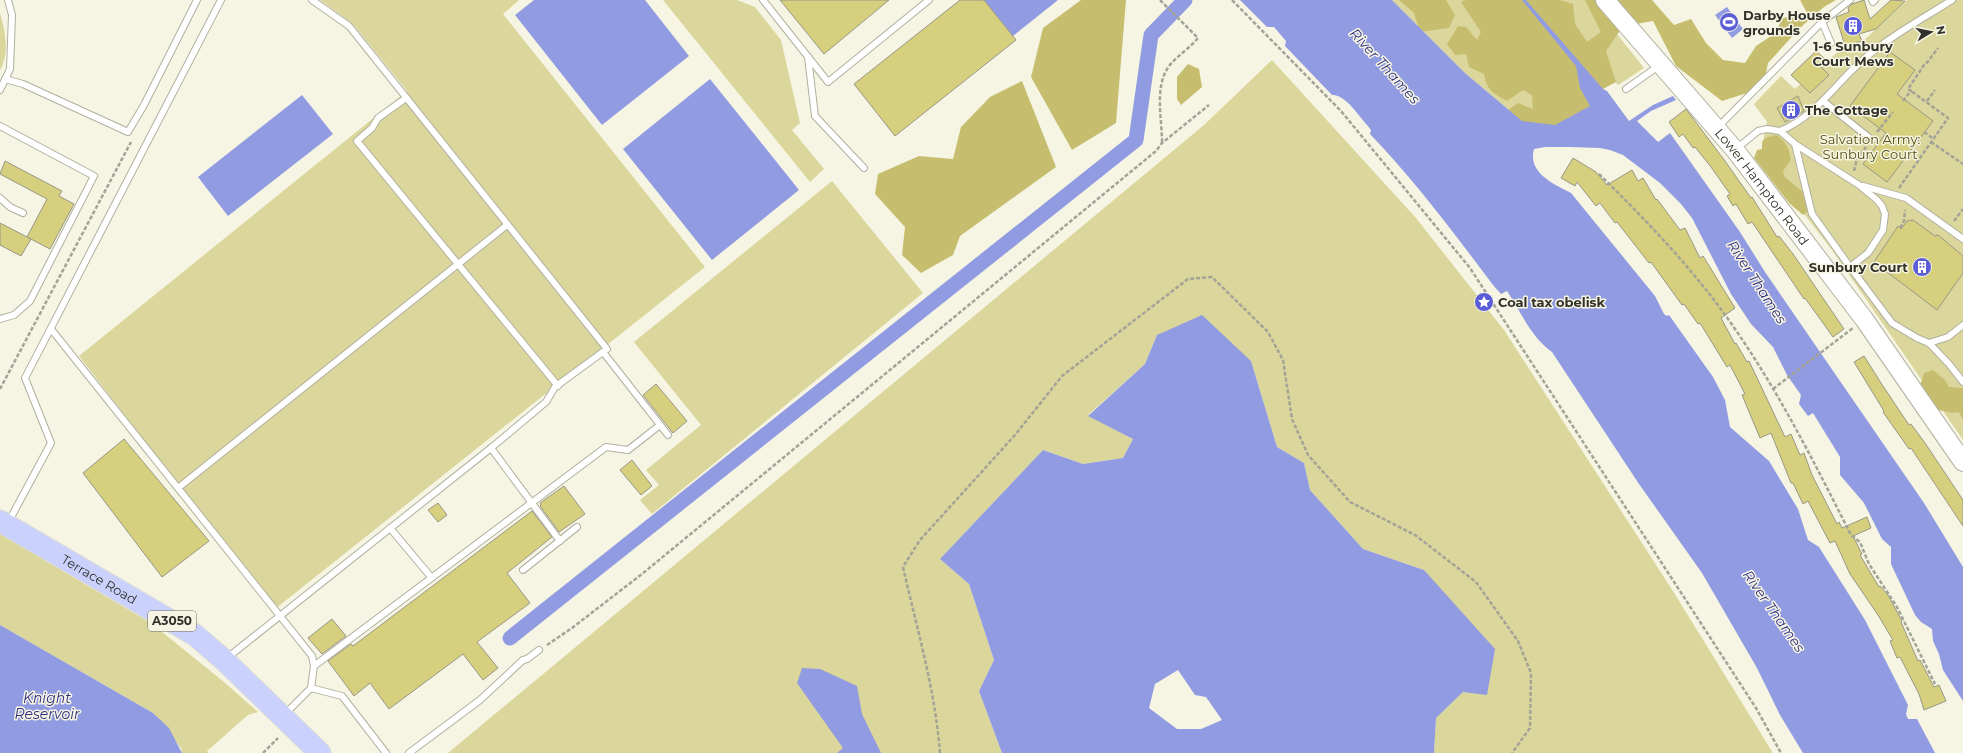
<svg xmlns="http://www.w3.org/2000/svg" width="1963" height="753" font-family="Montserrat,sans-serif">
<rect width="100%" height="100%" fill="#f6f5e4"/>
<g fill="#dbd69b">
<path d="M 320,0 L 519,0 L 503,14 L 705,267 L 275,609 L 79,356 L 407,91 L 353,24 Z"/>
<path d="M 663,0 L 737,0 L 755,7 L 781,40 L 800,123 L 792,130 L 824,169 L 810,182 Z"/>
<path d="M 1392,0 L 1522,0 L 1577,66 L 1522,121 L 1465,73 Z"/>
<path d="M 1539,0 L 1590,0 L 1644,68 L 1618,85 Z"/>
<path d="M 1907,0 L 1963,0 L 1963,440 L 1832,250 L 1760,157 L 1767,122 L 1754,104 L 1781,76 L 1795,89 L 1840,50 L 1862,42 Z"/>
<path d="M 0,13 C 5,31 10,53 0,70 Z"/>
<path d="M 1272,60 L 1416,218 L 1504,330 L 1671,588 L 1773,753 L 1434,753 L 1436,718 L 1463,692 L 1424,570 L 1363,549 L 1310,490 L 1304,463 L 1277,447 L 1251,361 L 1157,335 L 1145,364 L 1088,415 L 1133,439 L 1123,458 L 1083,464 L 1043,450 L 940,559 L 969,584 L 994,660 L 979,691 L 1002,753 L 448,753 L 1204,125 Z"/>
<path d="M 832,181 L 923,293 L 652,514 L 640,500 L 659,485 L 646,470 L 701,425 L 634,342 Z"/>
<path d="M 0,534 L 151,623 L 224,682 L 258,712 L 248,715 L 207,751 L 209,753 L 182,753 L 181,748 L 153,713 L 0,625 Z"/>
</g>
<g fill="#c6be6e">
<path d="M 1081,0 L 1126,0 L 1116,123 L 1072,150 L 1031,77 L 1043,28 Z"/>
<path d="M 1399,0 L 1446,0 L 1455,15 L 1449,28 L 1420,32 L 1414,13 Z"/>
<path d="M 1465,0 L 1560,0 L 1573,4 L 1575,24 L 1587,42 L 1601,32 L 1585,0 L 1603,0 L 1623,26 L 1606,51 L 1616,82 L 1603,89 L 1600,133 L 1511,135 L 1504,113 L 1518,103 L 1533,109 L 1532,95 L 1523,90 L 1507,101 C 1493,93 1487,91 1484,74 L 1469,67 L 1466,54 L 1455,55 L 1447,44 L 1458,26 L 1466,27 L 1477,40 L 1481,32 L 1461,2 Z"/>
<path d="M 1618,0 L 1652,0 L 1674,25 L 1691,19 L 1706,43 L 1723,60 L 1745,63 L 1756,46 L 1774,34 L 1783,18 L 1807,13 L 1800,0 L 1836,0 L 1824,7 L 1800,28 L 1768,63 L 1763,88 L 1722,101 L 1676,66 L 1653,21 L 1636,24 Z"/>
<path d="M 1188,64 L 1199,69 L 1202,87 L 1181,105 L 1177,99 L 1177,77 Z"/>
<path d="M 1022,81 L 1056,167 L 960,236 L 953,255 L 921,273 L 902,255 L 905,227 L 875,194 L 878,174 L 919,156 L 953,159 L 961,127 L 990,97 Z"/>
<path d="M 1776,135 C 1786,141 1789,148 1791,160 L 1783,171 L 1784,176 L 1803,192 L 1808,211 L 1803,215 L 1789,203 L 1754,158 L 1757,150 L 1762,149 L 1762,142 L 1765,138 Z"/>
<path d="M 1933,370 L 1945,380 L 1949,387 L 1963,388 L 1963,420 L 1959,412 L 1952,413 L 1934,409 L 1919,389 L 1924,373 Z"/>
</g>
<g fill="#919be1" fill-rule="evenodd">
<path d="M 534,0 L 645,0 L 689,56 L 602,125 L 515,15 Z"/>
<path d="M 984,0 L 1058,0 L 1013,36 Z"/>
<path d="M 1240,0 L 1392,0 L 1465,73 L 1522,121 L 1555,125 L 1590,106 L 1580,88 L 1576,66 L 1522,0 L 1526,0 L 1603,89 L 1607,91 L 1629,121 L 1653,105 L 1673,96 L 1676,100 L 1651,111 L 1637,121 L 1658,142 L 1670,133 L 1740,232 L 1765,272 L 1924,503 L 1963,567 L 1963,701 L 1943,670 L 1939,654 L 1933,641 L 1932,629 L 1921,622 L 1915,615 L 1891,564 L 1891,547 L 1882,539 L 1864,503 L 1840,475 L 1840,457 L 1813,413 L 1808,416 L 1799,404 L 1801,395 L 1787,375 L 1773,347 L 1751,324 L 1731,294 L 1692,218 L 1681,204 L 1660,183 L 1623,155 L 1610,150 L 1600,148 L 1570,147 L 1545,147 L 1534,149 C 1527,173 1555,185 1571,193 L 1655,296 L 1664,314 L 1667,316 L 1669,315 L 1713,377 L 1725,400 L 1730,427 L 1769,461 L 1798,509 L 1808,540 L 1819,547 L 1865,620 L 1908,705 L 1906,714 L 1908,719 L 1917,719 L 1935,753 L 1803,753 L 1780,715 L 1757,668 L 1702,573 L 1639,484 L 1552,352 C 1531,337 1521,312 1507,291 L 1501,294 L 1493,285 C 1454,233 1415,181 1370,134 L 1371,130 L 1367,125 C 1359,116 1345,94 1332,95 L 1285,46 L 1286,41 L 1274,27 L 1267,27 Z"/>
<path d="M 1727,7 L 1743,29 L 1732,38 L 1715,15 Z"/>
<path d="M 710,79 L 799,190 L 712,260 L 623,149 Z"/>
<path d="M 302,95 L 333,134 L 228,216 L 198,177 Z"/>
<path d="M 1202,315 L 1251,361 L 1277,447 L 1304,463 L 1310,490 L 1363,549 L 1424,570 L 1495,649 L 1487,695 L 1463,692 L 1436,718 L 1434,753 L 1002,753 L 979,691 L 994,660 L 969,584 L 940,559 L 1043,450 L 1083,464 L 1123,458 L 1133,439 L 1088,416 L 1145,364 L 1157,335 ZM 1178,670 L 1195,695 L 1206,697 L 1222,720 L 1201,729 L 1177,729 L 1149,708 L 1155,684 Z"/>
<path d="M 0,625 L 153,713 L 169,728 L 182,753 L 0,753 Z"/>
<path d="M 802,668 L 820,669 L 857,686 L 862,714 L 881,753 L 837,753 L 843,748 L 797,683 Z"/>
</g>
<g fill="none" stroke-linecap="round" stroke-linejoin="round">
<path stroke="#919be1" stroke-width="15" d="M 510,638 L 1136,140 L 1151,35 L 1185,0"/>
</g>
<g fill="#d6cf7e" stroke="#989787">
<path d="M 780,0 L 889,0 L 824,54 Z"/>
<path d="M 960,0 L 984,0 L 1016,40 L 895,136 L 854,84 Z"/>
<path d="M 1864,0 L 1870,19 L 1891,0 L 1905,1 L 1876,29 L 1859,34 L 1862,41 L 1845,46 L 1836,17 L 1849,12 L 1848,8 L 1852,4 Z"/>
<path d="M 1816,51 L 1825,59 L 1819,65 L 1829,75 L 1810,93 L 1791,75 Z"/>
<path d="M 1890,52 L 1915,70 L 1897,94 L 1933,121 L 1887,182 L 1863,164 L 1886,133 L 1850,106 Z"/>
<path d="M 1798,96 L 1804,111 L 1785,122 L 1777,108 Z"/>
<path d="M 1686,109 L 1725,161 L 1751,198 L 1752,197 L 1777,237 L 1779,236 L 1793,254 L 1844,329 L 1833,337 L 1805,298 L 1804,299 L 1752,222 L 1748,224 L 1736,204 L 1733,206 L 1727,196 L 1730,194 L 1711,167 L 1695,147 L 1693,148 L 1683,134 L 1679,137 L 1669,122 Z"/>
<path d="M 1573,158 L 1596,172 L 1607,185 L 1632,170 L 1638,181 L 1643,178 L 1656,200 L 1657,199 L 1680,230 L 1685,228 L 1700,258 L 1703,256 L 1735,308 L 1721,318 L 1735,344 L 1736,343 L 1747,362 L 1749,361 L 1785,437 L 1791,434 L 1800,455 L 1804,453 L 1812,475 L 1837,524 L 1839,522 L 1842,528 L 1867,517 L 1871,528 L 1853,536 L 1862,554 L 1860,555 L 1879,587 L 1880,586 L 1888,595 L 1902,621 L 1901,622 L 1918,661 L 1920,660 L 1934,687 L 1939,685 L 1946,701 L 1924,710 L 1919,694 L 1900,657 L 1897,658 L 1890,641 L 1893,640 L 1878,615 L 1850,574 L 1835,541 L 1830,543 L 1808,501 L 1803,504 L 1793,483 L 1791,483 L 1771,433 L 1760,438 L 1742,395 L 1745,394 L 1730,365 L 1727,367 L 1700,323 L 1698,324 L 1684,304 L 1682,305 L 1651,262 L 1649,263 L 1617,222 L 1615,223 L 1600,203 L 1596,206 L 1577,182 L 1575,186 L 1561,178 Z"/>
<path d="M 5,161 L 62,191 L 59,196 L 74,204 L 50,249 L 27,237 L 47,199 L 0,174 Z"/>
<path d="M 1913,220 L 1935,236 L 1938,235 L 1963,256 L 1963,273 L 1937,310 L 1874,262 L 1898,226 L 1901,229 L 1907,221 Z"/>
<path d="M 0,223 L 31,239 L 21,256 L 0,245 Z"/>
<path d="M 1864,356 L 1881,383 L 1909,425 L 1911,424 L 1925,443 L 1963,500 L 1963,526 L 1911,448 L 1909,449 L 1883,412 L 1884,411 L 1854,362 Z"/>
<path d="M 656,384 L 687,421 L 673,433 L 643,395 Z"/>
<path d="M 124,439 L 209,541 L 162,577 L 83,473 Z"/>
<path d="M 632,460 L 652,486 L 641,495 L 620,470 Z"/>
<path d="M 564,486 L 585,514 L 559,532 L 540,506 L 541,505 L 540,503 Z"/>
<path d="M 438,503 L 447,515 L 438,522 L 428,510 Z"/>
<path d="M 532,511 L 552,537 L 507,573 L 530,603 L 477,642 L 498,668 L 483,680 L 463,654 L 389,709 L 370,683 L 354,696 L 328,661 L 351,644 L 353,646 Z"/>
<path d="M 332,619 L 346,636 L 322,654 L 308,638 Z"/>
</g>
<g fill="none" stroke-linecap="round" stroke-linejoin="round">
<defs>
<g id="lane">
<path d="M 763,0 L 828,82 L 929,0"/>
<path d="M 1872,0 L 1873,2 L 1875,0"/>
<path d="M 1822,22 L 1831,43"/>
<path d="M 808,57 L 815,116 L 864,168"/>
<path d="M 5,79 L 23,84 L 128,132 L 144,105 L 197,0"/>
<path d="M 1626,89 L 1660,65"/>
<path d="M 0,90 L 10,69 L 12,15 L 8,0"/>
<path d="M 406,98 L 378,118 L 372,128 L 357,141 L 558,386"/>
<path d="M 1823,101 L 1872,140"/>
<path d="M 0,126 L 94,176 L 30,301 L 14,315 L 0,319"/>
<path d="M 1717,128 L 1822,22 L 1850,0"/>
<path d="M 1780,131 C 1821,114 1840,75 1875,50 C 1899,31 1927,16 1952,0"/>
<path d="M 1736,149 L 1758,131 L 1767,129 L 1780,131 L 1795,144 L 1859,185 L 1877,200 L 1882,206 L 1885,214 L 1883,230 L 1868,253 L 1850,267 L 1812,214 L 1795,144"/>
<path d="M 1863,186 L 1906,198 L 1963,239"/>
<path d="M 0,198 L 10,207 L 23,213"/>
<path d="M 1850,267 L 1892,323 L 1917,338 L 1929,343 L 1949,364 L 1963,382"/>
<path d="M 51,329 L 312,656 L 314,666 L 311,688"/>
<path d="M 1929,343 L 1948,337 L 1963,325"/>
<path d="M 603,352 L 668,435"/>
<path d="M 491,448 L 560,541"/>
<path d="M 178,488 L 507,225"/>
<path d="M 8,523 L 51,443 L 25,378 L 221,0"/>
<path d="M 390,528 L 431,577"/>
<path d="M 523,570 L 577,527"/>
<path d="M 227,658 L 491,448 L 546,402 L 555,387 L 607,349 L 349,26 L 312,0"/>
<path d="M 314,666 L 606,447 L 628,450 L 660,425"/>
<path d="M 285,714 L 311,688 L 342,696 L 386,753"/>
<path d="M 409,753 L 480,700 L 523,660 L 527,659 L 539,650"/>
</g>
<g id="secondary">
<path id="s1" d="M 1605,0 L 1735,150 L 1864,319 L 1963,462"/>
</g>
<g id="primary">
<path id="s2" d="M 0,521 L 195,635 L 224,660 L 320,753"/>
</g>
</defs>
<use href="#lane" stroke="#b1b0a0" stroke-width="8"/>
<use href="#secondary" stroke="#b1b0a0" stroke-width="20"/>
<use href="#primary" stroke="#dadad9" stroke-width="23"/>
<g stroke="#a3a396" stroke-width="2.5" stroke-dasharray="4 2" stroke-linecap="butt">
<path d="M 1160,0 L 1198,38 C 1190,48 1177,56 1169,66 C 1154,87 1162,118 1162,142"/>
<path d="M 1232,0 L 1341,111 L 1470,268 L 1756,708 L 1781,753"/>
<path d="M 1903,101 L 1911,91 L 1908,89 L 1924,65 L 1926,64 L 1938,48"/>
<path d="M 1927,101 L 1935,90"/>
<path d="M 1877,132 L 1893,112"/>
<path d="M 1924,132 L 1934,139"/>
<path d="M 1931,142 L 1963,164"/>
<path d="M 1854,171 L 1857,159 L 1866,147"/>
<path d="M 1599,174 C 1648,222 1696,272 1735,329 C 1780,394 1815,464 1851,535 L 1860,542 L 1869,564 L 1897,607 L 1935,684"/>
<path d="M 1899,188 L 1948,118 L 1911,91"/>
<path d="M 1954,221 L 1963,209"/>
<path d="M 1900,228 L 1904,221 L 1905,210"/>
<path d="M 0,389 L 131,142"/>
<path d="M 1773,389 L 1853,328"/>
<path d="M 547,645 L 572,628 L 642,574 L 1156,151 L 1162,143 L 1209,105"/>
<path d="M 263,753 L 278,738"/>
<path d="M 940,753 C 935,689 917,629 903,567 L 920,540 L 1015,435 L 1062,376 L 1188,279 L 1212,277 L 1268,332 L 1283,360 L 1292,419 L 1308,455 L 1350,502 L 1415,535 L 1476,582 L 1518,641 L 1531,673 L 1530,728 L 1512,753"/>
</g>
<use href="#lane" stroke="#fff" stroke-width="6"/>
<use href="#secondary" stroke="#fff" stroke-width="18"/>
<use href="#primary" stroke="#cad1fd" stroke-width="21"/>
</g>
<defs>
<symbol id="stadium-disc" viewBox="-11 -11 22 22"><circle r="9.5" fill="#5a5dd5" stroke="#f6f5e4"/><path d="M0-5a6.5 5 0 1 0 0 10a6.5 5 0 1 0 0-10ZM-3.5-1.8h7v3.6h-7Z" fill="#fff"/></symbol>
<symbol id="building-disc" viewBox="-11 -11 22 22"><circle r="9.5" fill="#5a5dd5" stroke="#f6f5e4"/><path d="M-4-6H4V6H1V3H-1V6H-4ZM-2.5-4.3h1.7v1.8h-1.7ZM.8-4.3h1.7v1.8H.8ZM-2.5-1h1.7V.8h-1.7ZM.8-1h1.7V.8H.8Z" fill="#fff"/></symbol>
<symbol id="sight-disc" viewBox="-11 -11 22 22"><circle r="9.5" fill="#5a5dd5" stroke="#f6f5e4"/><path d="M0-6L1.8-2.2L6-1.7L2.9 1.2L3.7 5.4L0 3.3L-3.7 5.4L-2.9 1.2L-6-1.7L-1.8-2.2Z" fill="#fff"/></symbol>
</defs>
<g fill-rule="evenodd">
<use href="#stadium-disc" x="1718" y="11" width="22" height="22"/>
<use href="#building-disc" x="1842" y="15" width="22" height="22"/>
<use href="#building-disc" x="1780" y="99" width="22" height="22"/>
<use href="#building-disc" x="1911" y="256" width="22" height="22"/>
<use href="#sight-disc" x="1473" y="291" width="22" height="22"/>
</g>
<g text-anchor="middle" stroke-width="3" stroke-linejoin="round" paint-order="stroke">
<rect fill="#f6f5e4" stroke="#6c6c62" stroke-width="1" x="148" y="611" width="48" height="20" rx="3"/>
<g font-size="12" font-weight="bold" fill="#31312a">
<text x="172" y="625">A3050</text>
</g>
<g font-size="13" font-weight="bold" fill="#31312a" stroke="#f6f5e4" text-anchor="start">
<text x="1743" y="20">Darby House<tspan x="1743" dy="15">grounds</tspan></text>
<text x="1853" y="51" text-anchor="middle">1-6 Sunbury<tspan x="1853" dy="15">Court Mews</tspan></text>
<text x="1805" y="115">The Cottage</text>
<text x="1908" y="272" text-anchor="end">Sunbury Court</text>
<text x="1498" y="307">Coal tax obelisk</text>
</g>
<g font-size="13" fill="#524d0e" stroke="#f6f5e4">
<text x="1870" y="144">Salvation Army:<tspan x="1870" dy="15">Sunbury Court</tspan></text>
</g>
<g font-size="13" fill="#31312a" stroke="#f6f5e4">
<text dy="5" stroke="none"><textPath href="#s1" startOffset="244">Lower Hampton Road</textPath></text>
<text dy="5" stroke="none"><textPath href="#s2" startOffset="115">Terrace Road</textPath></text>
</g>
<g font-size="14" font-style="italic" fill="#313182" stroke="#f6f5e4">
<text transform="translate(1385 66) rotate(48)" y="5">River Thames</text>
<text transform="translate(1757 282) rotate(57)" y="5">River Thames</text>
<text transform="translate(1774 611) rotate(55)" y="5">River Thames</text>
<text x="47" y="703">Knight<tspan x="47" dy="16">Reservoir</tspan></text>
</g>
</g>
<g transform="translate(1931 32) rotate(80)" stroke="#f6f5e4" stroke-width="3" paint-order="stroke">
<path d="M0-3L7 15L0 10L-7 15Z" fill="#31312a"/>
<text y="-6" font-size="11" font-weight="bold" text-anchor="middle" fill="#31312a">N</text>
</g>
</svg>
